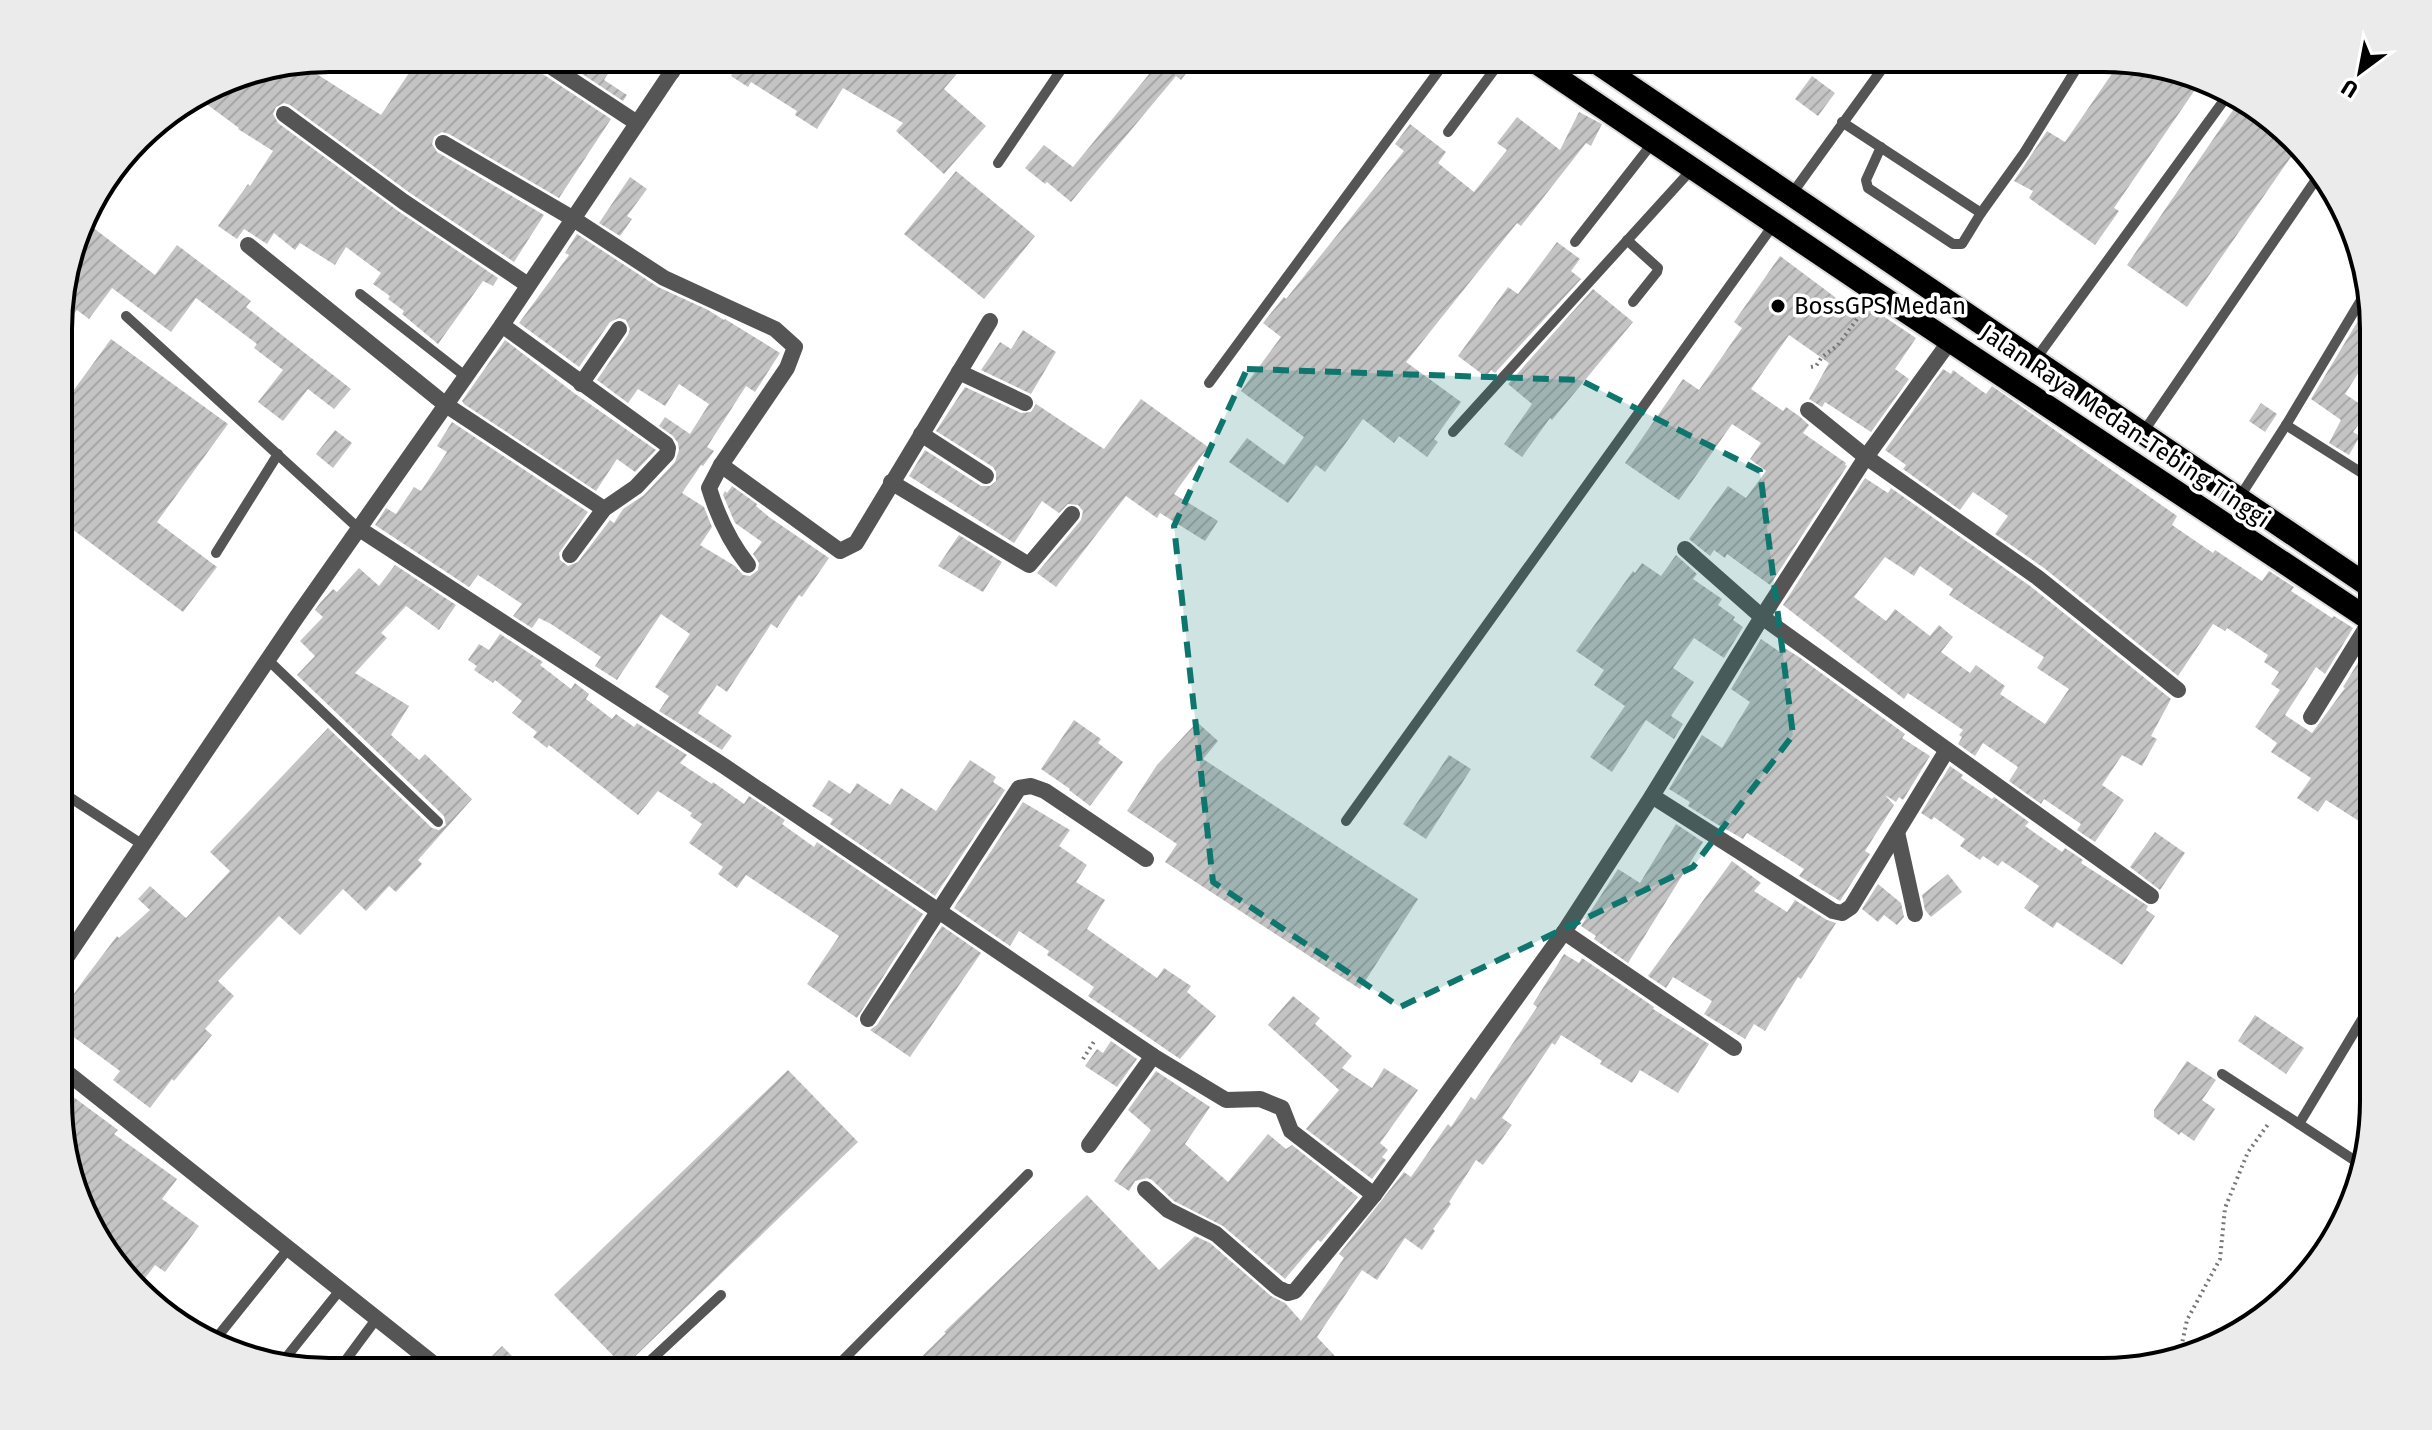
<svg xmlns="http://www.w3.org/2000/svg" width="2432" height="1430" font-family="'Fira Sans',sans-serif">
<defs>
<pattern id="building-hatch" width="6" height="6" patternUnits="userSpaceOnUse" patternTransform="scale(2)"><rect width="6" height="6" fill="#c4c4c4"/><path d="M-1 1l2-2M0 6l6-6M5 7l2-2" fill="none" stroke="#a7a7a7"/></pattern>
</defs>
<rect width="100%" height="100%" fill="#fff"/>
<g fill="url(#building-hatch)" fill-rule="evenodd">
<path d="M 419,58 L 527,58 L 532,67 L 611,119 L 559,198 L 449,134 L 442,132 L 434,137 L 432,144 L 437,152 L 544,215 L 514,262 L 410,193 L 290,105 L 284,103 L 276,107 L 273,114 L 278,123 L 398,211 L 498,278 L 493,286 L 483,281 L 438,344 L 402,314 L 404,311 L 388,299 L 390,296 L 373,284 L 381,273 L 346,247 L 335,265 L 300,243 L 295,250 L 274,233 L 267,244 L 244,229 L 237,239 L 218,226 L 248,184 L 250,186 L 273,151 L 238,129 L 239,128 L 197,97 L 226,78 L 301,64 L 381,115 Z"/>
<path d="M 558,58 L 618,58 L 604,80 L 627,95 L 623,101 Z"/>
<path d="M 742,58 L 848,58 L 867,70 L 874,58 L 929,58 L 932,64 L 944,71 L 951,67 L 950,58 L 970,58 L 944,89 L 986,126 L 944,174 L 896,131 L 903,123 L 843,88 L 817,129 L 795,115 L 797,111 L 751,82 L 748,87 L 731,76 Z"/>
<path d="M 1154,58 L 1198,58 L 1181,80 L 1176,76 L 1071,202 L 1047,182 L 1045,184 L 1025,168 L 1044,145 L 1073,167 L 1159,62 Z"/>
<path d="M 2120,62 L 2199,84 L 2114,208 L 2119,211 L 2095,245 L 2029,198 L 2033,191 L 2014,181 L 2047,131 L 2065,142 Z"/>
<path d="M 1812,76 L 1835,93 L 1818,116 L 1795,99 Z"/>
<path d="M 2242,97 L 2295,151 L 2187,307 L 2127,265 Z"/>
<path d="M 1579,112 L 1602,124 L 1591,146 L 1586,143 L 1521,226 L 1517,223 L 1406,362 L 1461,402 L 1434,439 L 1438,442 L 1427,457 L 1399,436 L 1394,443 L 1363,419 L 1325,472 L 1316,465 L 1288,503 L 1229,462 L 1247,438 L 1284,465 L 1304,437 L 1241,391 L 1281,337 L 1263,323 L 1284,297 L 1286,299 L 1404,151 L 1395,144 L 1410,124 L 1446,152 L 1438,163 L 1474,192 L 1507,150 L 1497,143 L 1517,117 L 1560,150 Z"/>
<path d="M 956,171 L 1035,236 L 984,299 L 904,234 Z"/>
<path d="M 630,177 L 647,189 L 627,216 L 632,219 L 620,236 L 599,223 Z"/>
<path d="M 83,220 L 155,275 L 177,245 L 251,301 L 246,307 L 351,389 L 334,409 L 308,389 L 283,421 L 258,402 L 283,370 L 254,348 L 257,344 L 196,298 L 171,332 L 112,288 L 89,319 L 77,310 L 60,332 L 60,294 Z"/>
<path d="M 577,234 L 658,287 L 708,310 L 724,320 L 725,319 L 780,353 L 755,392 L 746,386 L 707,447 L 714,451 L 703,466 L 701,465 L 682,493 L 704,507 L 712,527 L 700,545 L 735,566 L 743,575 L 750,576 L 758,570 L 759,563 L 753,554 L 762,542 L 735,523 L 723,495 L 725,491 L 727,493 L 732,486 L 757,504 L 756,506 L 769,517 L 829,558 L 802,597 L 799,595 L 777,628 L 771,624 L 727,692 L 717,685 L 698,713 L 732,736 L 722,750 L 659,711 L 669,696 L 655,687 L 690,634 L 661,614 L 617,680 L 595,666 L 601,657 L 551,624 L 539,618 L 532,628 L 513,616 L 522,604 L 478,575 L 469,587 L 375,525 L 386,508 L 396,514 L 414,487 L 421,491 L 447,452 L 437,446 L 452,422 L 588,512 L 559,553 L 560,560 L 568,566 L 578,562 L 610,520 L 614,523 L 623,509 L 644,495 L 675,462 L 679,450 L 678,443 L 673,436 L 659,426 L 665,417 L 690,434 L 709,404 L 679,384 L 665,406 L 638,389 L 628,403 L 597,380 L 628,335 L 630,329 L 626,320 L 619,318 L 610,322 L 579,367 L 519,323 L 569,255 L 565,253 Z"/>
<path d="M 1557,242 L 1580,259 L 1571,271 L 1581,279 L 1495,373 L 1491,370 L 1486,377 L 1458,356 L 1508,287 L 1518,294 Z"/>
<path d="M 1780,256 L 1863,318 L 1871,308 L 1916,338 L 1895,369 L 1909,379 L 1871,432 L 1825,402 L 1822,407 L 1809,399 L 1829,363 L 1789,335 L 1751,389 L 1783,411 L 1786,407 L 1799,416 L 1809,425 L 1803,433 L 1846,463 L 1845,465 L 1847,466 L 1770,585 L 1727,554 L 1725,558 L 1714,550 L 1710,556 L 1689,539 L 1728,486 L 1746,498 L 1766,471 L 1750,459 L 1761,443 L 1732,424 L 1679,500 L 1625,463 L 1683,379 L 1699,390 L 1742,328 L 1734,322 Z"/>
<path d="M 1593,289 L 1633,322 L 1552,420 L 1550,418 L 1522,457 L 1504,444 L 1532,404 L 1508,384 Z"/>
<path d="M 2370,301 L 2373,311 L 2373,350 L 2345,394 L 2369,410 L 2353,432 L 2360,436 L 2349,455 L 2329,443 L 2341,420 L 2311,399 Z"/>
<path d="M 1023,330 L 1056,352 L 1031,394 L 981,370 L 1000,342 L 1011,349 Z"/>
<path d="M 111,339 L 228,424 L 157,522 L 217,567 L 183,612 L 60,520 L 60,409 Z"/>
<path d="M 505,340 L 574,393 L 656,450 L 635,472 L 617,459 L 596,491 L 464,404 L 462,401 Z"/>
<path d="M 1943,369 L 1951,374 L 1953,370 L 1986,394 L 1992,386 L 2177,516 L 2172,525 L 2213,553 L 2215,550 L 2262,581 L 2269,571 L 2294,587 L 2291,591 L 2332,618 L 2334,616 L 2353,628 L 2325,674 L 2316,667 L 2285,715 L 2312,733 L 2345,688 L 2343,687 L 2372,640 L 2373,641 L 2373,807 L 2362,823 L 2326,800 L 2318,812 L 2297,798 L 2311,778 L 2271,752 L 2277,743 L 2255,727 L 2280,690 L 2271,684 L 2279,672 L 2264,662 L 2268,655 L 2227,628 L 2225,631 L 2213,624 L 2178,676 L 2044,568 L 1995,534 L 2008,516 L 1973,492 L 1960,510 L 1903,469 L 1906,465 L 1885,450 Z"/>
<path d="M 965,387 L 1021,413 L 1031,412 L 1036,404 L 1104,449 L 1141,399 L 1208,447 L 1174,494 L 1218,521 L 1205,541 L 1160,513 L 1157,518 L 1126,496 L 1056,587 L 1037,573 L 1081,520 L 1083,511 L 1078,505 L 1068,504 L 1059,513 L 1042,501 L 1014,543 L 909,476 L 925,450 L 981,486 L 990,486 L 996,481 L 996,472 L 993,467 L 936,431 Z"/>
<path d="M 2261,403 L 2277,414 L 2265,432 L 2249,421 Z"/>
<path d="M 335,430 L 352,443 L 333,468 L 316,454 Z"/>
<path d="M 1865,478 L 1888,493 L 1891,488 L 2030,586 L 2171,699 L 2151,736 L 2157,739 L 2142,766 L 2122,755 L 2102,785 L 2124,800 L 2095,842 L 2077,830 L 2081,824 L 2044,799 L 2041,804 L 2009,781 L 2018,767 L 1983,743 L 1975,756 L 1958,744 L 1962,737 L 1959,735 L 1963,730 L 1908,693 L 1904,699 L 1783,605 ZM 1885,557 L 1914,576 L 1920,566 L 1953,589 L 1949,595 L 2044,657 L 2037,668 L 2069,689 L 2045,724 L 2000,694 L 2005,686 L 1976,665 L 1970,673 L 1941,652 L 1953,637 L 1939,625 L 1930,636 L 1895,609 L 1886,621 L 1854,597 Z"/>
<path d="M 959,535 L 1002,562 L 983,592 L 938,566 Z"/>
<path d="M 1676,555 L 1697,574 L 1693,579 L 1722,599 L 1718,605 L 1735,617 L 1733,620 L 1743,627 L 1724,658 L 1694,638 L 1673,668 L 1694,682 L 1671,716 L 1683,724 L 1674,739 L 1646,720 L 1612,772 L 1590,757 L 1625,706 L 1594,685 L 1604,670 L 1576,651 L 1633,571 L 1635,573 L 1642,563 L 1661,576 Z"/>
<path d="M 395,565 L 456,605 L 439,630 L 406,606 L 381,633 L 387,638 L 355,673 L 409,706 L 391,735 L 419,760 L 425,754 L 472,799 L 418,860 L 422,864 L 396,892 L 389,886 L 366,911 L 343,889 L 300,935 L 279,916 L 218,981 L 234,996 L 205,1029 L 212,1035 L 174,1081 L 172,1079 L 150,1108 L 113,1080 L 120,1071 L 60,1027 L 60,1013 L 86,977 L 117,936 L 119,938 L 150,910 L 138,899 L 150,886 L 186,918 L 230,871 L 210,852 L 328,728 L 432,828 L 439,830 L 446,825 L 444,816 L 297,675 L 315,656 L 300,641 L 323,617 L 315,610 L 320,603 L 333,589 L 337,592 L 359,568 L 379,586 Z"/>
<path d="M 500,634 L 543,662 L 540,665 L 571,689 L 575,683 L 589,694 L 586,699 L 612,719 L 616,714 L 634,727 L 637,723 L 687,755 L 680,763 L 712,784 L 713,782 L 744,804 L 749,796 L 785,820 L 782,824 L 814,847 L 817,842 L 923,914 L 857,1018 L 807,984 L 839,936 L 746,875 L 737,888 L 718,874 L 723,867 L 689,843 L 702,824 L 690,816 L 692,813 L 658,791 L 638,815 L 549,745 L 547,748 L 533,737 L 537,732 L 512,713 L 522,701 L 495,680 L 493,683 L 474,670 L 477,666 L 468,660 L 479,644 L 489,650 Z"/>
<path d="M 1761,639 L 1780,652 L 1783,647 L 1799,657 L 1905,734 L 1902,738 L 1930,756 L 1903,800 L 1899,797 L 1896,802 L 1885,795 L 1894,805 L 1865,851 L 1870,854 L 1840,901 L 1799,876 L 1804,869 L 1747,833 L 1743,839 L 1715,823 L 1688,806 L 1690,802 L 1669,789 L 1702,735 L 1722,748 L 1750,702 L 1731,689 Z"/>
<path d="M 1074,720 L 1101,739 L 1098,743 L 1123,762 L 1090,806 L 1069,790 L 1070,789 L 1041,769 Z"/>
<path d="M 1197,722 L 1218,741 L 1203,759 L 1418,899 L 1360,989 L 1165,862 L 1177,844 L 1127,811 L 1157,765 Z"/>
<path d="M 1449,755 L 1471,769 L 1426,839 L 1403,824 Z"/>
<path d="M 970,760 L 996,777 L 993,782 L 1005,790 L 935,896 L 830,824 L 833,819 L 812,806 L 829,780 L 850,794 L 857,783 L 890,805 L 901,788 L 936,811 Z"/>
<path d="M 1950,766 L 1963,775 L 1961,778 L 1992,799 L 1994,797 L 2029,822 L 2025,826 L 2062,852 L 2065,848 L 2083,860 L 2081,863 L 2148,906 L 2146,910 L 2155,916 L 2122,965 L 2057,922 L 2053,928 L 2024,908 L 2039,886 L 2002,861 L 1998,866 L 1983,856 L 1980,860 L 1960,846 L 1965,839 L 1934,817 L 1932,820 L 1921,813 Z"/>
<path d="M 1023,802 L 1070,830 L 1059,846 L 1087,865 L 1076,882 L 1105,900 L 1087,929 L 1157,978 L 1164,968 L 1191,986 L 1187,992 L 1216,1016 L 1180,1059 L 1088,996 L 1094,987 L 1047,955 L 1049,951 L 1019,931 L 1010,946 L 954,908 Z"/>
<path d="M 1676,824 L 1703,842 L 1628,963 L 1594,939 L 1596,936 L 1581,926 L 1618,869 L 1640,883 Z"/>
<path d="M 2155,832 L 2185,853 L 2160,890 L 2130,867 Z"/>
<path d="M 1732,861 L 1761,883 L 1754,891 L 1787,912 L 1795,900 L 1827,920 L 1836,923 L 1801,979 L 1798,977 L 1765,1031 L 1754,1024 L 1745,1039 L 1704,1014 L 1712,1001 L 1673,977 L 1666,988 L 1648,976 Z"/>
<path d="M 1948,874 L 1962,892 L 1931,917 L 1925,910 L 1922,895 Z"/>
<path d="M 1878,884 L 1901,903 L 1904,917 L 1897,925 L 1884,915 L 1878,922 L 1862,909 Z"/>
<path d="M 942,926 L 981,953 L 910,1057 L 870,1030 L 877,1025 Z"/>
<path d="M 1564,954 L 1579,963 L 1582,958 L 1654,1007 L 1653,1009 L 1709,1044 L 1678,1093 L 1640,1070 L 1632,1083 L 1600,1064 L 1602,1061 L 1561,1035 L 1555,1045 L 1552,1043 L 1502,1118 L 1512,1125 L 1483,1165 L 1476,1160 L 1449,1202 L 1451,1204 L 1433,1229 L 1435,1231 L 1422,1250 L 1405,1238 L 1377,1280 L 1362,1270 L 1317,1337 L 1350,1372 L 906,1372 L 946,1333 L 944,1332 L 1087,1195 L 1159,1270 L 1195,1236 L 1210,1243 L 1271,1296 L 1285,1303 L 1301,1321 L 1344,1258 L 1339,1254 L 1404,1172 L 1411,1177 L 1448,1124 L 1451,1127 L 1471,1097 L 1475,1100 L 1537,1007 L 1533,1004 Z"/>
<path d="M 1293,996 L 1320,1018 L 1315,1024 L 1352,1056 L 1342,1068 L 1372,1088 L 1384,1068 L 1418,1090 L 1380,1143 L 1388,1150 L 1382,1157 L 1386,1160 L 1372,1179 L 1306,1129 L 1339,1090 L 1268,1025 Z"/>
<path d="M 2255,1015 L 2304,1048 L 2286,1074 L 2238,1041 Z"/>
<path d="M 1111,1041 L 1137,1059 L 1117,1087 L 1085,1066 L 1097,1049 L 1103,1053 Z"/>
<path d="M 2187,1061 L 2216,1080 L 2202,1100 L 2215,1109 L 2194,1141 L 2181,1132 L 2179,1135 L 2154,1117 L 2154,1110 Z"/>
<path d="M 788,1070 L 858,1142 L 624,1367 L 554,1295 Z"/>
<path d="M 1156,1071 L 1210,1107 L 1185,1144 L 1228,1182 L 1268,1134 L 1286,1149 L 1292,1145 L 1358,1197 L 1321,1242 L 1318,1240 L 1285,1279 L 1223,1226 L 1174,1201 L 1152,1180 L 1147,1178 L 1135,1181 L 1129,1191 L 1114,1181 L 1151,1130 L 1128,1110 Z"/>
<path d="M 60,1087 L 118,1130 L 114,1134 L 177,1179 L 162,1199 L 199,1226 L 165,1272 L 155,1265 L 142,1282 L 103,1251 L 60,1136 Z"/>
<path d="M 502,1346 L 528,1372 L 498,1372 L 487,1361 Z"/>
</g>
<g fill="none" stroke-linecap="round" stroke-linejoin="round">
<defs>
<g id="trunk">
<path d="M 1529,58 L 1877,293 L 2373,622"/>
<path d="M 1589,58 L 2373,589"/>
</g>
</defs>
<use href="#trunk" stroke="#dbdbdb" stroke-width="26"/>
<g stroke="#777" stroke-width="4" stroke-dasharray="2 4" stroke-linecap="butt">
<path d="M 1811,367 L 1816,366 L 1822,357 L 1838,345 L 1863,311"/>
<path d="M 1083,1059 L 1095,1040"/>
<path d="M 2180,1353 L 2187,1320 L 2220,1259 L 2225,1208 L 2248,1152 L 2269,1123"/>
</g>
<g stroke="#555" stroke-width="10">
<path d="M 355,58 L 371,69"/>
<path d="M 937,58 L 944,63"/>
<path d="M 1842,122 L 1981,213 L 2024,153 L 2083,58"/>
<path d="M 1448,132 L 1503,58"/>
<path d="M 1881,147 L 1866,180 L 1868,188 L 1953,244 L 1962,244 L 1981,213"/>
<path d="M 998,163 L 1069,58"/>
<path d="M 1791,195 L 1890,58"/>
<path d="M 1627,240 L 1658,268 L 1657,272 L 1633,302"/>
<path d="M 1575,242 L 1654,141"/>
<path d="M 360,294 L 465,376"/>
<path d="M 126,316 L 358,528"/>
<path d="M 2035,360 L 2230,92"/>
<path d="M 1209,383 L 1448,58"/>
<path d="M 2286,425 L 2373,480"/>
<path d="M 1453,432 L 1693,168"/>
<path d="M 2142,434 L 2319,175"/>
<path d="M 2239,498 L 2286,425 L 2367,290"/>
<path d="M 216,553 L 278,454"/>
<path d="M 268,660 L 438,822"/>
<path d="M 60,791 L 143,845"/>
<path d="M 1346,821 L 1774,224"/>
<path d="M 2222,1074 L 2299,1124"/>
<path d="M 2360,1164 L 2299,1124 L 2373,1001"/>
<path d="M 214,1341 L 288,1249"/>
<path d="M 284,1360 L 340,1290"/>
<path d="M 575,1366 L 580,1372"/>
<path d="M 337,1372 L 377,1318"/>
<path d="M 638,1372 L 721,1295"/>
<path d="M 831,1372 L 1028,1174"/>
</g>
<g stroke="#555" stroke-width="16">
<path d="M 538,58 L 637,123"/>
<path d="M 651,58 L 672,72"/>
<path d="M 284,114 L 404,202 L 528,285"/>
<path d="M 443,143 L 572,218 L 664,278 L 775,329 L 795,347 L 787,368 L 721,465 L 840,551 L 856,543 L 990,321"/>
<path d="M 248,245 L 446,405 L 604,509 L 636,487 L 667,454 L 668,448 L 666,444 L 502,325"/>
<path d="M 959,372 L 1025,403"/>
<path d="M 581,384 L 619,329"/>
<path d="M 1808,410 L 1866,457 L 2037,577 L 2178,690"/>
<path d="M 921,434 L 986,476"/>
<path d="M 721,465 L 709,488 C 718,517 729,541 748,565"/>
<path d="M 891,482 L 1029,565 L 1072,514"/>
<path d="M 358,528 L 724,766 L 1153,1056 L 1226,1100 L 1260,1099 L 1282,1108 L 1291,1131 L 1374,1195"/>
<path d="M 1685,549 L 1762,617 L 2151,896"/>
<path d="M 570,555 L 604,509"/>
<path d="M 2311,717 L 2371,620"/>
<path d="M 1652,796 L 1833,911 L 1842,913 L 1851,907 L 1947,750"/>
<path d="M 1897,832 L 1915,914"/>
<path d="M 1564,932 L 1734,1048"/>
<path d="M 60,967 L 296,618 L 502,325 L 681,58"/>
<path d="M 868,1019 L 1019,788 L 1031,786 L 1045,791 L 1146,859"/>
<path d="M 1089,1145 L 1153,1056"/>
<path d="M 1145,1189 L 1168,1210 L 1216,1234 L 1278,1288 L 1288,1293 L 1295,1291 L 1374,1195 L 1564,932 L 1652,796 L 1762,617 L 1866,457 L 1950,341"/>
</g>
<path stroke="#555" stroke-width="16" d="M 60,1067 L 444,1372"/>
<use href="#trunk" stroke="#000" stroke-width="22"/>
</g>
<path fill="#0f766e" fill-opacity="0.2" stroke="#0f766e" stroke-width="6" stroke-dasharray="16 10" stroke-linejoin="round" d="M 1247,369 L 1580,380 L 1760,471 L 1793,735 L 1693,867 L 1400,1007 L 1213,882 L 1174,526 Z"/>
<circle fill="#000" stroke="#fff" stroke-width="3" cx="1778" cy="306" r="8"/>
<g text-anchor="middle" stroke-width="7" stroke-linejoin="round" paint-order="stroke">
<g font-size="24" fill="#000" stroke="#fff" text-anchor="start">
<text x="1794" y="314">BossGPS Medan</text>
</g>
<g font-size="24" fill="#000" stroke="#fff">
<text transform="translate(2125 426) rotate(34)" y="8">Jalan Raya Medan-Tebing Tinggi</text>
</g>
</g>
<path d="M0 0H2432V1430H0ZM329 72H2103A257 257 0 0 1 2360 329V1101A257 257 0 0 1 2103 1358H329A257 257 0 0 1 72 1101V329A257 257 0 0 1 329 72Z" fill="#ebebeb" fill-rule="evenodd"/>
<path fill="none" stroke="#000" stroke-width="4" d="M329 72H2103A257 257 0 0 1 2360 329V1101A257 257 0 0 1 2103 1358H329A257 257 0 0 1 72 1101V329A257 257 0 0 1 329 72Z"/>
<g transform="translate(2360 72) rotate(212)" stroke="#ffffff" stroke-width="6" paint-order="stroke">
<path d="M0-6L14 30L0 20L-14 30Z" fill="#000000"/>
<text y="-12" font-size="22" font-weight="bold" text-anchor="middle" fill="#000000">U</text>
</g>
</svg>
